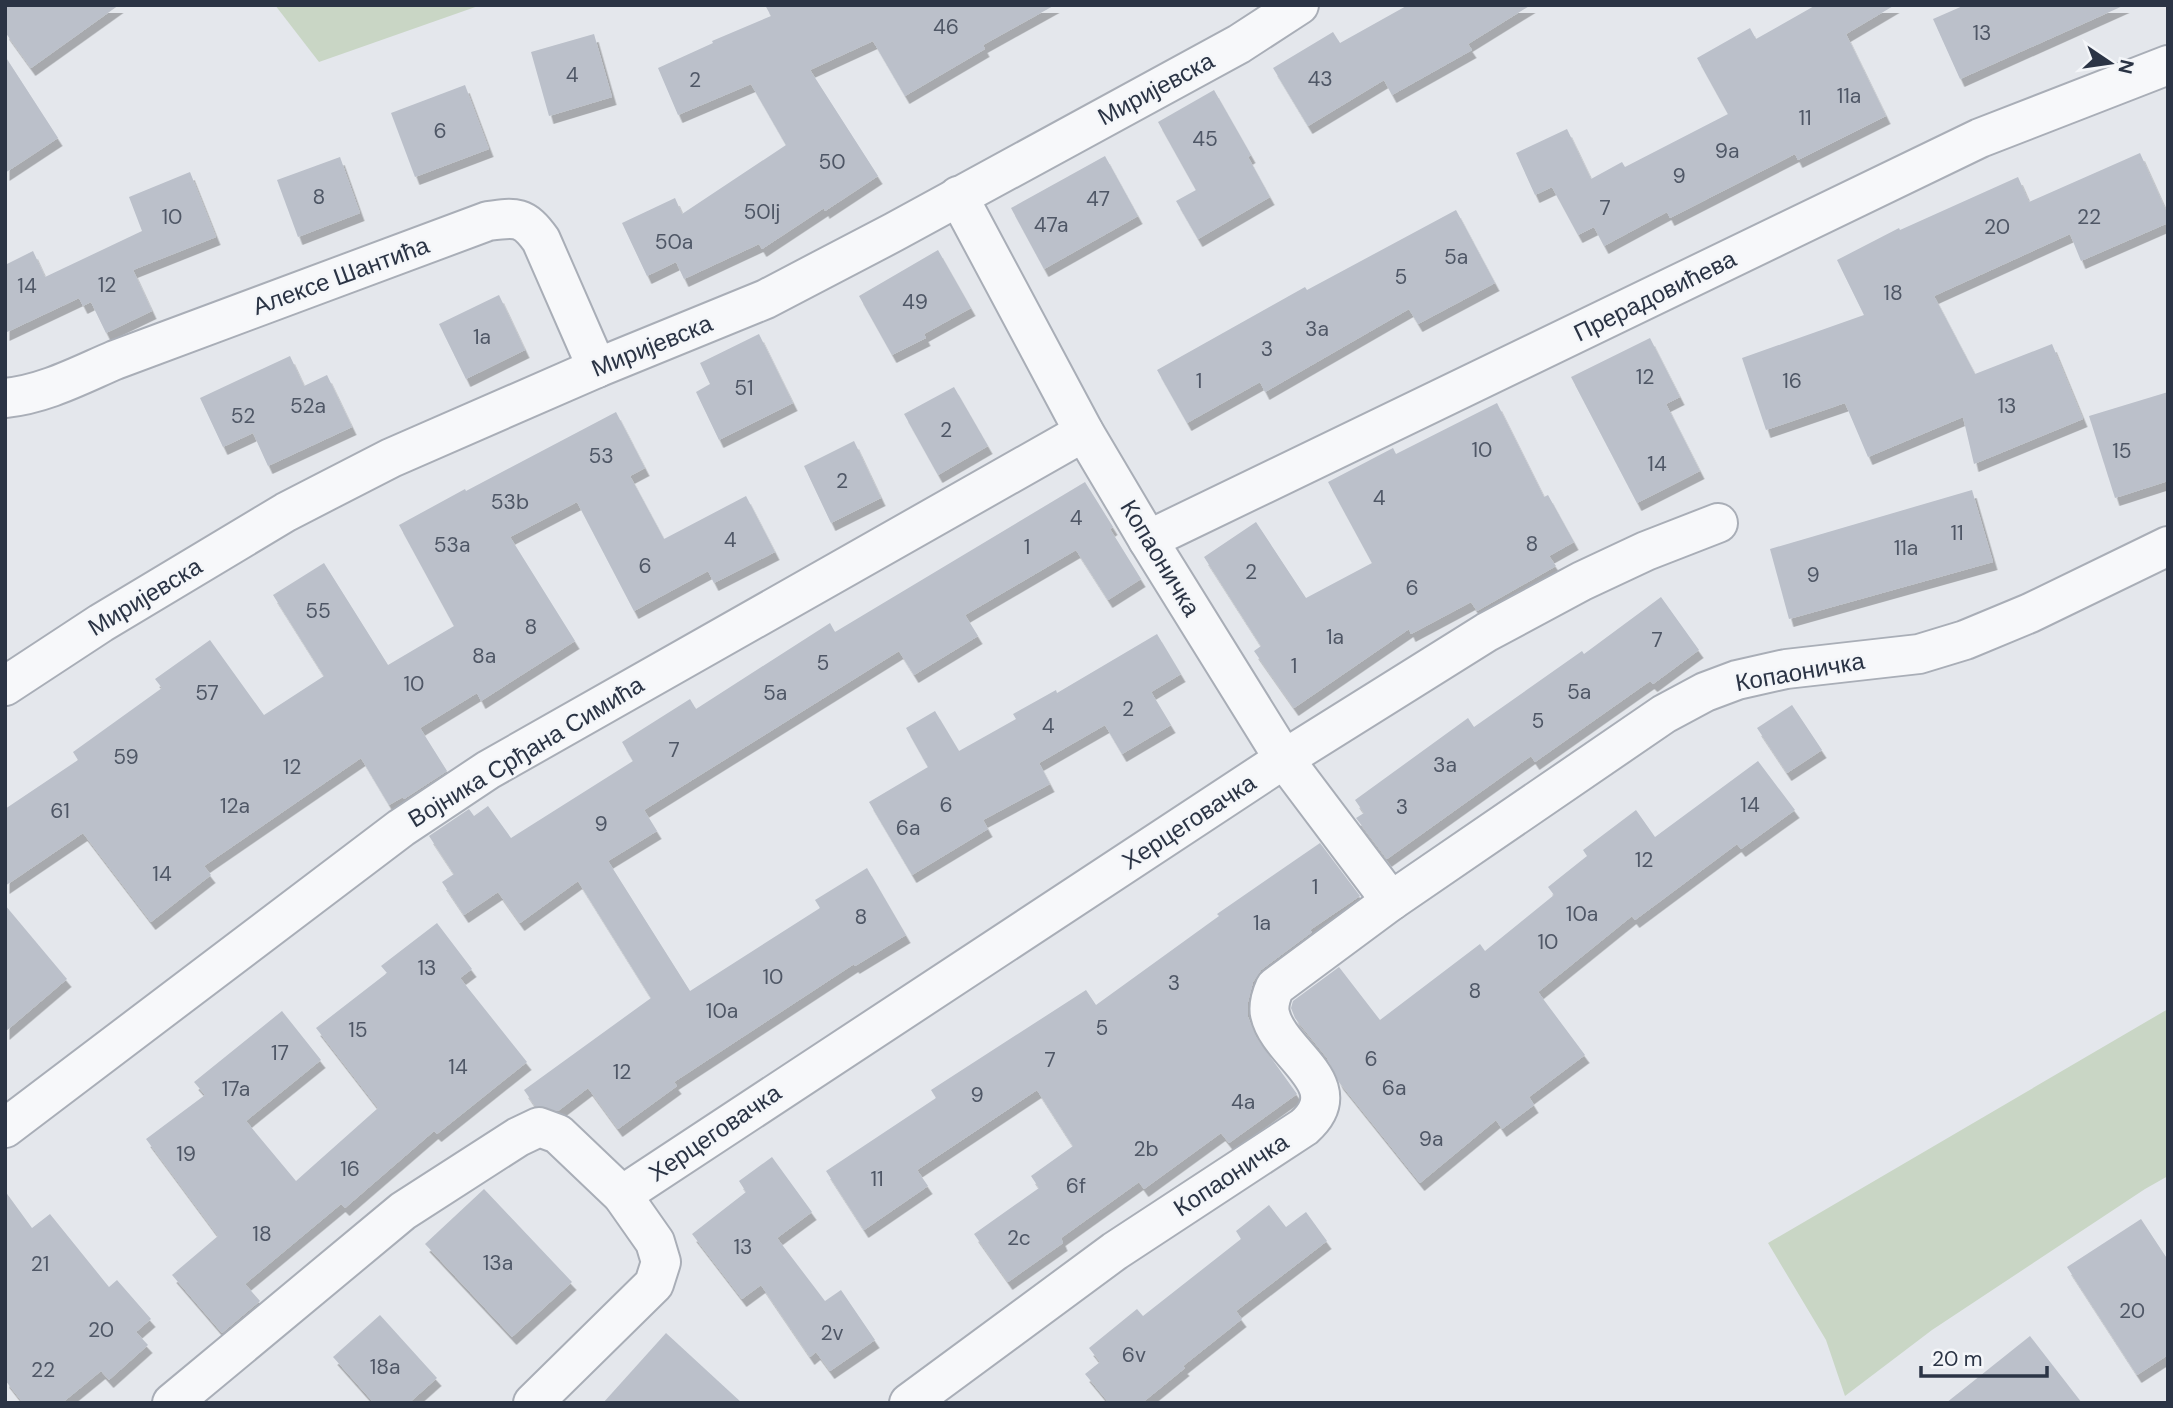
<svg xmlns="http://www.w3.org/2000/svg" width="2173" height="1408" font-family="'DM Sans',sans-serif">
<defs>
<filter id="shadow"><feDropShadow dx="4.5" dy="8" stdDeviation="0" flood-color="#0004"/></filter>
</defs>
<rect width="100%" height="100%" fill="#e4e7ec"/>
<g fill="#c9d6c5">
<path d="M 275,5 L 481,5 L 319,62 Z"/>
<path d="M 2168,1009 L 2168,1176 L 2145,1189 L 1932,1330 L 1845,1396 L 1826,1340 L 1768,1243 Z"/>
</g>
<g fill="#bbc0ca" filter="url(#shadow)">
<path d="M 5,5 L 119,5 L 31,68 L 5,32 Z"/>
<path d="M 765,5 L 1055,5 L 983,45 L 985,49 L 905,96 L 873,41 L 810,70 L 878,176 L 825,211 L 824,208 L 762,249 L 759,244 L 684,279 L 676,262 L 647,276 L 622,223 L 675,198 L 682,214 L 786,145 L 751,84 L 678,115 L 658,68 L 713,43 L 712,41 L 771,16 Z"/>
<path d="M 1408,5 L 1531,5 L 1468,44 L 1472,50 L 1392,95 L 1384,80 L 1308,126 L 1273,68 L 1333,32 L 1340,43 Z"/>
<path d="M 1816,5 L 1895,5 L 1846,34 L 1886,116 L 1798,160 L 1795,154 L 1670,218 L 1667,212 L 1604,246 L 1594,227 L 1578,235 L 1552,187 L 1535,195 L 1516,153 L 1567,129 L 1591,179 L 1622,162 L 1625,167 L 1728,114 L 1697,58 L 1750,28 L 1756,39 Z"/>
<path d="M 1965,5 L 2125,5 L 1960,79 L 1933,19 Z"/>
<path d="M 594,34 L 612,97 L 549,116 L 531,52 Z"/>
<path d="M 5,56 L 58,138 L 5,173 Z"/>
<path d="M 465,85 L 489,149 L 415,177 L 391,113 Z"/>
<path d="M 1214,90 L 1251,155 L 1248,157 L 1270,197 L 1198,239 L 1176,201 L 1196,190 L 1158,122 Z"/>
<path d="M 2140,153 L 2168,215 L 2168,223 L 2081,261 L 2070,234 L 1934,296 L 1975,374 L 2052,344 L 2083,419 L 1974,464 L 1963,417 L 1868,457 L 1845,403 L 1766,430 L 1742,358 L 1864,315 L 1837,260 L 1899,228 L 1900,230 L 2018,177 L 2029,202 Z"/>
<path d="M 1105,156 L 1138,216 L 1044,269 L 1011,208 Z"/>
<path d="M 340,157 L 360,213 L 298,237 L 277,180 Z"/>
<path d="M 190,172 L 216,237 L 133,270 L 152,311 L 106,333 L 91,302 L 83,306 L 79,298 L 5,333 L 5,265 L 33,251 L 45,277 L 142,231 L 129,197 Z"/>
<path d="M 1456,210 L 1495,283 L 1418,324 L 1409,309 L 1265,392 L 1260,382 L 1187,423 L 1157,370 L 1305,287 L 1307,290 Z"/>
<path d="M 938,250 L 971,308 L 924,334 L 926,338 L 892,355 L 859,296 Z"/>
<path d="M 499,295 L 525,350 L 466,379 L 439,324 Z"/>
<path d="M 759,334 L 793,403 L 719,440 L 696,392 L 710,384 L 700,363 Z"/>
<path d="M 1650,338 L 1680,397 L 1666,404 L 1700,471 L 1637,503 L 1571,377 Z"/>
<path d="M 290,356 L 304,386 L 327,375 L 352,427 L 268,466 L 253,433 L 223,447 L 200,398 Z"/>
<path d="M 954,387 L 988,446 L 938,475 L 904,414 Z"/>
<path d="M 2168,392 L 2168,481 L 2115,498 L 2089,416 Z"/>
<path d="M 1497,403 L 1544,497 L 1548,495 L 1574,542 L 1549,556 L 1556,566 L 1477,611 L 1471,602 L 1411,634 L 1409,629 L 1294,708 L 1254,651 L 1261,646 L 1204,557 L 1256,522 L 1306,598 L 1372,563 L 1328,482 L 1393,448 L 1396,454 Z"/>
<path d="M 616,412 L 645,468 L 630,476 L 664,539 L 746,496 L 775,552 L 714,583 L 708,571 L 634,611 L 577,502 L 510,537 L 575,641 L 481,701 L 477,693 L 420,728 L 447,771 L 404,799 L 403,797 L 389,805 L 361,758 L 204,866 L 211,875 L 151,922 L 83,833 L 5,886 L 5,809 L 78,760 L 73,752 L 162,688 L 155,679 L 210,640 L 264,715 L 324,676 L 273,595 L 324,563 L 388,665 L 454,626 L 399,525 L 465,489 L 466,491 Z"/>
<path d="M 854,441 L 881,498 L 831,523 L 804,466 Z"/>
<path d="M 1085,482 L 1113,527 L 1110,529 L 1141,579 L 1108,600 L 1076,550 L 965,615 L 978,636 L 914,675 L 899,651 L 644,810 L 657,831 L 608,861 L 690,991 L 820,908 L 815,900 L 867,868 L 906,935 L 855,966 L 854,964 L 674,1082 L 677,1086 L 618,1129 L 588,1088 L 558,1111 L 535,1106 L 524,1090 L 651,998 L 578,881 L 520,923 L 498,892 L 464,915 L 442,882 L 454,874 L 429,836 L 469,809 L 474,816 L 488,806 L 511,838 L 633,761 L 622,742 L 690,699 L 696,709 L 830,623 L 835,632 Z"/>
<path d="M 1972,490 L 1993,562 L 1789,619 L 1770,549 Z"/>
<path d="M 1661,597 L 1699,650 L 1653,684 L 1650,681 L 1535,762 L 1531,756 L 1387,859 L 1356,818 L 1364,813 L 1355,800 L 1468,718 L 1474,727 L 1582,651 L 1584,654 Z"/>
<path d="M 1157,634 L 1181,674 L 1151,692 L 1171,725 L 1122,754 L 1105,725 L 1039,763 L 1050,784 L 983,820 L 988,829 L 912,875 L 869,802 L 928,767 L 906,728 L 935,711 L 959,751 L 1016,719 L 1013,714 L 1056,690 L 1057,693 Z"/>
<path d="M 1792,705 L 1822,750 L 1787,773 L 1757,728 Z"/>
<path d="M 1758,761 L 1795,810 L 1741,849 L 1737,844 L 1635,920 L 1632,916 L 1538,992 L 1585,1055 L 1529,1097 L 1534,1105 L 1502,1129 L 1496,1120 L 1420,1183 L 1339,1082 L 1327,1058 L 1295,1018 L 1291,1008 L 1293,1001 L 1339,967 L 1380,1020 L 1480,944 L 1485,951 L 1554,895 L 1548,887 L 1587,856 L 1583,850 L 1636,810 L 1655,837 Z"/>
<path d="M 1320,843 L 1360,896 L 1310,930 L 1312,932 L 1261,970 L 1253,982 L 1248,1002 L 1248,1017 L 1256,1037 L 1297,1094 L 1229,1143 L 1221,1133 L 1144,1189 L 1139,1182 L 1061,1238 L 1063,1243 L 1008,1282 L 974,1234 L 1039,1188 L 1031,1176 L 1073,1146 L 1037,1090 L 917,1170 L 928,1186 L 864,1230 L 826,1171 L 936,1098 L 931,1090 L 1086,990 L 1096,1005 L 1219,916 L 1217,914 Z"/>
<path d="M 5,905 L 67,979 L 5,1032 Z"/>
<path d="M 437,923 L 472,969 L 460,978 L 527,1062 L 437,1134 L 434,1131 L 345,1208 L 341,1204 L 245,1284 L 260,1301 L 222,1333 L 172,1275 L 218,1236 L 146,1139 L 205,1095 L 194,1082 L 282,1011 L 321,1060 L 246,1121 L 296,1181 L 378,1108 L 316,1028 L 387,973 L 381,966 Z"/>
<path d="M 772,1157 L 812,1212 L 777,1238 L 825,1301 L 841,1290 L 875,1340 L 830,1371 L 816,1352 L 810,1357 L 761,1285 L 742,1299 L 692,1234 L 746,1192 L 739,1181 Z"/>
<path d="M 484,1189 L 572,1282 L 512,1337 L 425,1244 Z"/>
<path d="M 5,1191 L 32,1228 L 50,1214 L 109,1287 L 117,1280 L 151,1319 L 136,1332 L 148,1345 L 109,1380 L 101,1371 L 62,1403 L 23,1403 L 5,1380 Z"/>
<path d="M 1269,1205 L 1286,1227 L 1306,1212 L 1327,1241 L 1236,1311 L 1242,1319 L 1183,1366 L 1185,1368 L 1142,1403 L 1109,1403 L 1085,1374 L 1100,1362 L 1089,1348 L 1137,1309 L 1143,1316 L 1241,1239 L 1236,1231 Z"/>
<path d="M 2141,1219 L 2168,1260 L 2168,1355 L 2137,1375 L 2067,1267 Z"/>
<path d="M 380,1315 L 437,1378 L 409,1403 L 374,1403 L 333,1357 Z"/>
<path d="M 666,1333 L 742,1403 L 603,1403 Z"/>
<path d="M 2030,1336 L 2082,1403 L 1946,1403 Z"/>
</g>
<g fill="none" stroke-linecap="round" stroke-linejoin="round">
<defs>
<g id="minor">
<path d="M 958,196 L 1084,432 L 1148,540 L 1284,759 L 1391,901"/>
<path d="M 5,398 C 45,394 80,375 115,360 L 488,221 C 516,217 524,216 541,240 L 597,368"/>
<path d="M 1148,540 L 1980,138 L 2168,65"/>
<path d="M 5,686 L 101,623 L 286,512 L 391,458 L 597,368 L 766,299 L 894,232 L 1239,44 L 1299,5"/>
<path d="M 5,1128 L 401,828 L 488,770 L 1084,432"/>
<path d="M 622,1195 L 1284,759 L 1487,632 L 1582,581 L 1646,551 L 1718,523"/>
<path d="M 172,1403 L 403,1211 L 518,1137 L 539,1127 L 558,1134 L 622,1195 L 655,1242 L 661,1262 L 654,1284 L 533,1403"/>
<path d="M 909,1403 L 1115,1251 L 1304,1127 C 1352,1084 1279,1055 1270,1014 C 1268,1005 1271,996 1275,987 L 1391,901 L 1664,714 L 1705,692 L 1737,680 L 1786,669 L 1919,654 L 1965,640 L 2030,613 L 2168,546"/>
</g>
</defs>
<use href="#minor" stroke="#a9aeb7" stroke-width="42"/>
<use href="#minor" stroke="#f7f8fa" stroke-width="38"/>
</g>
<g text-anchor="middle" stroke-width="5" stroke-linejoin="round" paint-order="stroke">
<g font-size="21" fill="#4f5766">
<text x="946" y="34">46</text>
<text x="1982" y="40">13</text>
<text x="572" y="82">4</text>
<text x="1320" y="86">43</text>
<text x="695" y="87">2</text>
<text x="1849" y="103">11a</text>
<text x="1805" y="125">11</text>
<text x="440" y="138">6</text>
<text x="1205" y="146">45</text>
<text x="1727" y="158">9a</text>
<text x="832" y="169">50</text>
<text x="1679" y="183">9</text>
<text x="319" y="204">8</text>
<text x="1098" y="206">47</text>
<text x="1605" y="215">7</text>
<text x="762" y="219">50lj</text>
<text x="172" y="224">10</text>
<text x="2089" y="224">22</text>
<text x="1051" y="232">47a</text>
<text x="1997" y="234">20</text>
<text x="674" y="249">50a</text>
<text x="1456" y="264">5a</text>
<text x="1401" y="284">5</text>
<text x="107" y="292">12</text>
<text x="27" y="293">14</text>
<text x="1893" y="300">18</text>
<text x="915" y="309">49</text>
<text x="1317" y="336">3a</text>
<text x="482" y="344">1a</text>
<text x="1267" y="356">3</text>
<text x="1645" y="384">12</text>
<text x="1199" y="388">1</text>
<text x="1792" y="388">16</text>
<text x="744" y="395">51</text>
<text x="308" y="413">52a</text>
<text x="2007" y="413">13</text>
<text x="243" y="423">52</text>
<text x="946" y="437">2</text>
<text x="1482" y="457">10</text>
<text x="2122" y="458">15</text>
<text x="601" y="463">53</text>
<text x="1657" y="471">14</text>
<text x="842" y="488">2</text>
<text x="1379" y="505">4</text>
<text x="510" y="509">53b</text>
<text x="1076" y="525">4</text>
<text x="1957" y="540">11</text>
<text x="730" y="547">4</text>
<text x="1532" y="551">8</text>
<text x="452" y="552">53a</text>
<text x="1027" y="554">1</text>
<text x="1906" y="555">11a</text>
<text x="645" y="573">6</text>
<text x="1251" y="579">2</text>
<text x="1813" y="582">9</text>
<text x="1412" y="595">6</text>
<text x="318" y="618">55</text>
<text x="531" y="634">8</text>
<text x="1335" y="644">1a</text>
<text x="1657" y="647">7</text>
<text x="484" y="663">8a</text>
<text x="823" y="670">5</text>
<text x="1294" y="673">1</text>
<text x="414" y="691">10</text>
<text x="1579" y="699">5a</text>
<text x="207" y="700">57</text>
<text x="775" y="700">5a</text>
<text x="1128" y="716">2</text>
<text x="1538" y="728">5</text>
<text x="1048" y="733">4</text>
<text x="674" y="757">7</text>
<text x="126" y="764">59</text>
<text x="1445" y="772">3a</text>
<text x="292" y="774">12</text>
<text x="946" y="812">6</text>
<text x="1750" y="812">14</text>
<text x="235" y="813">12a</text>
<text x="1402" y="814">3</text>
<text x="60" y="818">61</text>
<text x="601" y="831">9</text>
<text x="908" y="835">6a</text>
<text x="1644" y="867">12</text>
<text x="162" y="881">14</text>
<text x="1315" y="894">1</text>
<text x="1582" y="921">10a</text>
<text x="861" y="924">8</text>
<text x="1262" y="930">1a</text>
<text x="1548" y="949">10</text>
<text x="427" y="975">13</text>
<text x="773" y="984">10</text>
<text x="1174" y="990">3</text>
<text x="1475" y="998">8</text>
<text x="722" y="1018">10a</text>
<text x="1102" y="1035">5</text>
<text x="358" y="1037">15</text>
<text x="280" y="1060">17</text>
<text x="1371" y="1066">6</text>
<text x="1050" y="1067">7</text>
<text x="458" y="1074">14</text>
<text x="622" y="1079">12</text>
<text x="1394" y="1095">6a</text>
<text x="236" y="1096">17a</text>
<text x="977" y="1102">9</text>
<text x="1243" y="1109">4a</text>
<text x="1431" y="1146">9a</text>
<text x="1146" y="1156">2b</text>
<text x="186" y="1161">19</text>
<text x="350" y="1176">16</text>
<text x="877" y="1186">11</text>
<text x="1076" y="1193">6f</text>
<text x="262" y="1241">18</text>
<text x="1019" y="1245">2c</text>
<text x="743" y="1254">13</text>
<text x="498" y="1270">13a</text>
<text x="40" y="1271">21</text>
<text x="2132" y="1318">20</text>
<text x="101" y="1337">20</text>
<text x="832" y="1340">2v</text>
<text x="1134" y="1362">6v</text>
<text x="385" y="1374">18a</text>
<text x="43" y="1377">22</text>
</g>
<g font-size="24" fill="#2b3445" stroke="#f4f6f9">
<text transform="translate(1156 89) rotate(-28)" y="8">Миријевска</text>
<text transform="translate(341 276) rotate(-20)" y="8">Алексе Шантића</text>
<text transform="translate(1655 296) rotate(-26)" y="8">Прерадовићева</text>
<text transform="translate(652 346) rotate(-22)" y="8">Миријевска</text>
<text transform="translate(1160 558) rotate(59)" y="8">Копаоничка</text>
<text transform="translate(145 597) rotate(-31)" y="8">Миријевска</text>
<text transform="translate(1800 672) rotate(-10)" y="8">Копаоничка</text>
<text transform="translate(526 752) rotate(-31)" y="8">Војника Срђана Симића</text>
<text transform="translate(1189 822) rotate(-33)" y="8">Херцеговачка</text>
<text transform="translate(715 1133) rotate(-34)" y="8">Херцеговачка</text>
<text transform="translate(1231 1175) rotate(-33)" y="8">Копаоничка</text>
</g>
</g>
<rect width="2173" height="1408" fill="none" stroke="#2b3445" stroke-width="14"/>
<g transform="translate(2110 63) rotate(103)" stroke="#f4f6f9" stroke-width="5" paint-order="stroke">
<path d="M0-5L12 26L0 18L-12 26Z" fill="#2b3445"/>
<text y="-10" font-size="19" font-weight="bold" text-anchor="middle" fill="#2b3445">N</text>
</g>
<path d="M1921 1366v10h126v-10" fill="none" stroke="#2b3445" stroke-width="3.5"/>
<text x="1932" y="1366" font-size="21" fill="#2b3445" stroke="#f4f6f9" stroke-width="5" paint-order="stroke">20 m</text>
</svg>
